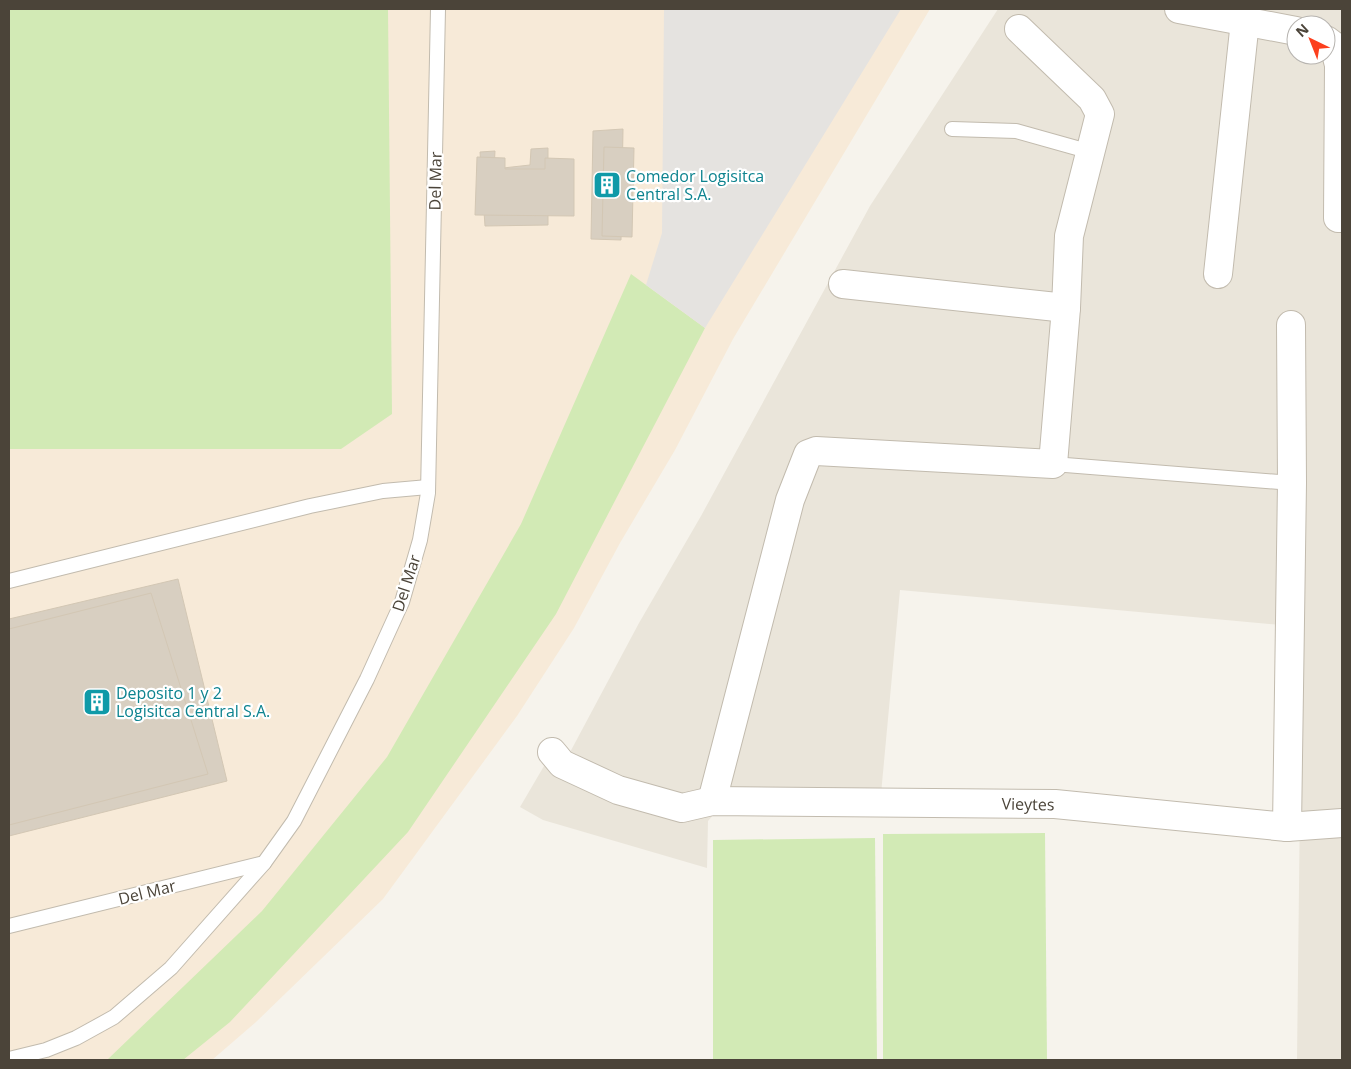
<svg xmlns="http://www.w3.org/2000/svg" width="1351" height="1069" font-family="'Open Sans',sans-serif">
<rect width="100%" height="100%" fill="#f6f3ec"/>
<path fill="#eae5da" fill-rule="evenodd" d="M 998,9 L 1342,9 L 1342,1060 L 1297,1060 L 1302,627 L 900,590 L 881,794 L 731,795 L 708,821 L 707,868 L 543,820 L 520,807 L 544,766 L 560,771 L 639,623 L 701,516 L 870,206 ZM 1296,25 L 1326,25 L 1326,55 L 1296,55 Z"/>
<path fill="#f7ead8" d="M 9,9 L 930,9 L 733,339 L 675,450 L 620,543 L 574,628 L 517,716 L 383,899 L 256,1022 L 212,1060 L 9,1060 Z"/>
<g fill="#d2eab5">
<path d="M 9,9 L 388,9 L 392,414 L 341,449 L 9,449 Z"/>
<path d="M 631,274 L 705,328 L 556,614 L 408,832 L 230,1022 L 183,1060 L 107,1060 L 262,911 L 387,757 L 521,524 Z"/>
<path d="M 1045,833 L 1047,1060 L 883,1060 L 883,834 Z"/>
<path d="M 875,838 L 877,1060 L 713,1060 L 713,840 Z"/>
</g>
<path fill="#e5e3e0" d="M 664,9 L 901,9 L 705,328 L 646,285 L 662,233 Z"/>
<g fill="#d8cfc1" stroke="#d3c7b4">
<path d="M 623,129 L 621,240 L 591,239 L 593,131 Z"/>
<path d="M 604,147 L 634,148 L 632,237 L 602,236 Z"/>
<path d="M 548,148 L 548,225 L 485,226 L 480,152 L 495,151 L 494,169 L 530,165 L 531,149 Z"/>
<path d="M 477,157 L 505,158 L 505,169 L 545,169 L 545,158 L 574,159 L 574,216 L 475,215 Z"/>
<path d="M 178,579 L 227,781 L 9,836 L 9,619 Z"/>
<path d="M 151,593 L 208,774 L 9,825 L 9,629 Z"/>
</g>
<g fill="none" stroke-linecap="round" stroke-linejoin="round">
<defs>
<g id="lane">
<path d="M 952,129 L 1016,131 L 1091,152"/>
<path d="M 1053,464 L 1292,483"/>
<path d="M 9,581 L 310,506 L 383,491 L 428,487"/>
<path d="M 9,926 L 264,863 L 294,821 L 367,679 L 402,602 L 420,540 L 428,493 L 438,9"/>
<path d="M 9,1059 L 46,1050 L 76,1038 L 114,1017 L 171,968 L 264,863"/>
</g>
<g id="street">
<path d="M 1179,9 L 1296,31"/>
<path d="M 1326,40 L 1334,46 L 1339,65 L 1338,218 L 1342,218"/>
<path d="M 1218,274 L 1245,21"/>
<path d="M 843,284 L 1066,308"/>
<path d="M 552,752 L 562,764 L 618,790 L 682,808 L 712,801 L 1055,804 L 1287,827 L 1342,823"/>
<path d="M 712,801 L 790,500 L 808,454 L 816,451 L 1053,464 L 1066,308 L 1069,236 L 1100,114 L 1092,99 L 1019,29"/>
<path d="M 1287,827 L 1292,483 L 1291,325"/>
</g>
</defs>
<use href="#lane" stroke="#c2bbae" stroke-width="16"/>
<use href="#street" stroke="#c2bbae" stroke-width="30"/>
<use href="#lane" stroke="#fff" stroke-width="14"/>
<use href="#street" stroke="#fff" stroke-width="28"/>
</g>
<defs>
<symbol id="building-square" viewBox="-11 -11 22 22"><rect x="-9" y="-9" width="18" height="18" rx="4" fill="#0f9aa8" stroke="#fff"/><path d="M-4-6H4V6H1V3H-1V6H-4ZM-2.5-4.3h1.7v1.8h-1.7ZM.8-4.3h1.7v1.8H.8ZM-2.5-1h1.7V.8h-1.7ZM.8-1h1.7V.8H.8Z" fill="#fff"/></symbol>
</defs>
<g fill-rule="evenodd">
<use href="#building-square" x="591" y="169" width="32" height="32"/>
<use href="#building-square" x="81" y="686" width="32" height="32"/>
</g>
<g text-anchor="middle" stroke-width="4.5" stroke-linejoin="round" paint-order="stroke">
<g font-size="16" fill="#0d838f" stroke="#fff" text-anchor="start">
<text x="626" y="182">Comedor Logisitca<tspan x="626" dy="18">Central S.A.</tspan></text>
<text x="116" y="699">Deposito 1 y 2<tspan x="116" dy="18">Logisitca Central S.A.</tspan></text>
</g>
<g font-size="16" fill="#4b4439" stroke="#fff">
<text transform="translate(435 181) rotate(-89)" y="6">Del Mar</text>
<text transform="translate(406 583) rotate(-72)" y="6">Del Mar</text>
<text transform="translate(1028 804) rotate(1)" y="6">Vieytes</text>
<text transform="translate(147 892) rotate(-14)" y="6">Del Mar</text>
</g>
</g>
<rect width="1351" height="1069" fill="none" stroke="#4b4439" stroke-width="20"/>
<g transform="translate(1311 40) rotate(317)"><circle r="24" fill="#ffffff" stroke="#b7b4b0"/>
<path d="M0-4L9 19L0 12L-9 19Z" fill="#fc3f1d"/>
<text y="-8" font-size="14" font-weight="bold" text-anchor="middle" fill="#4b4439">N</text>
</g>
</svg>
